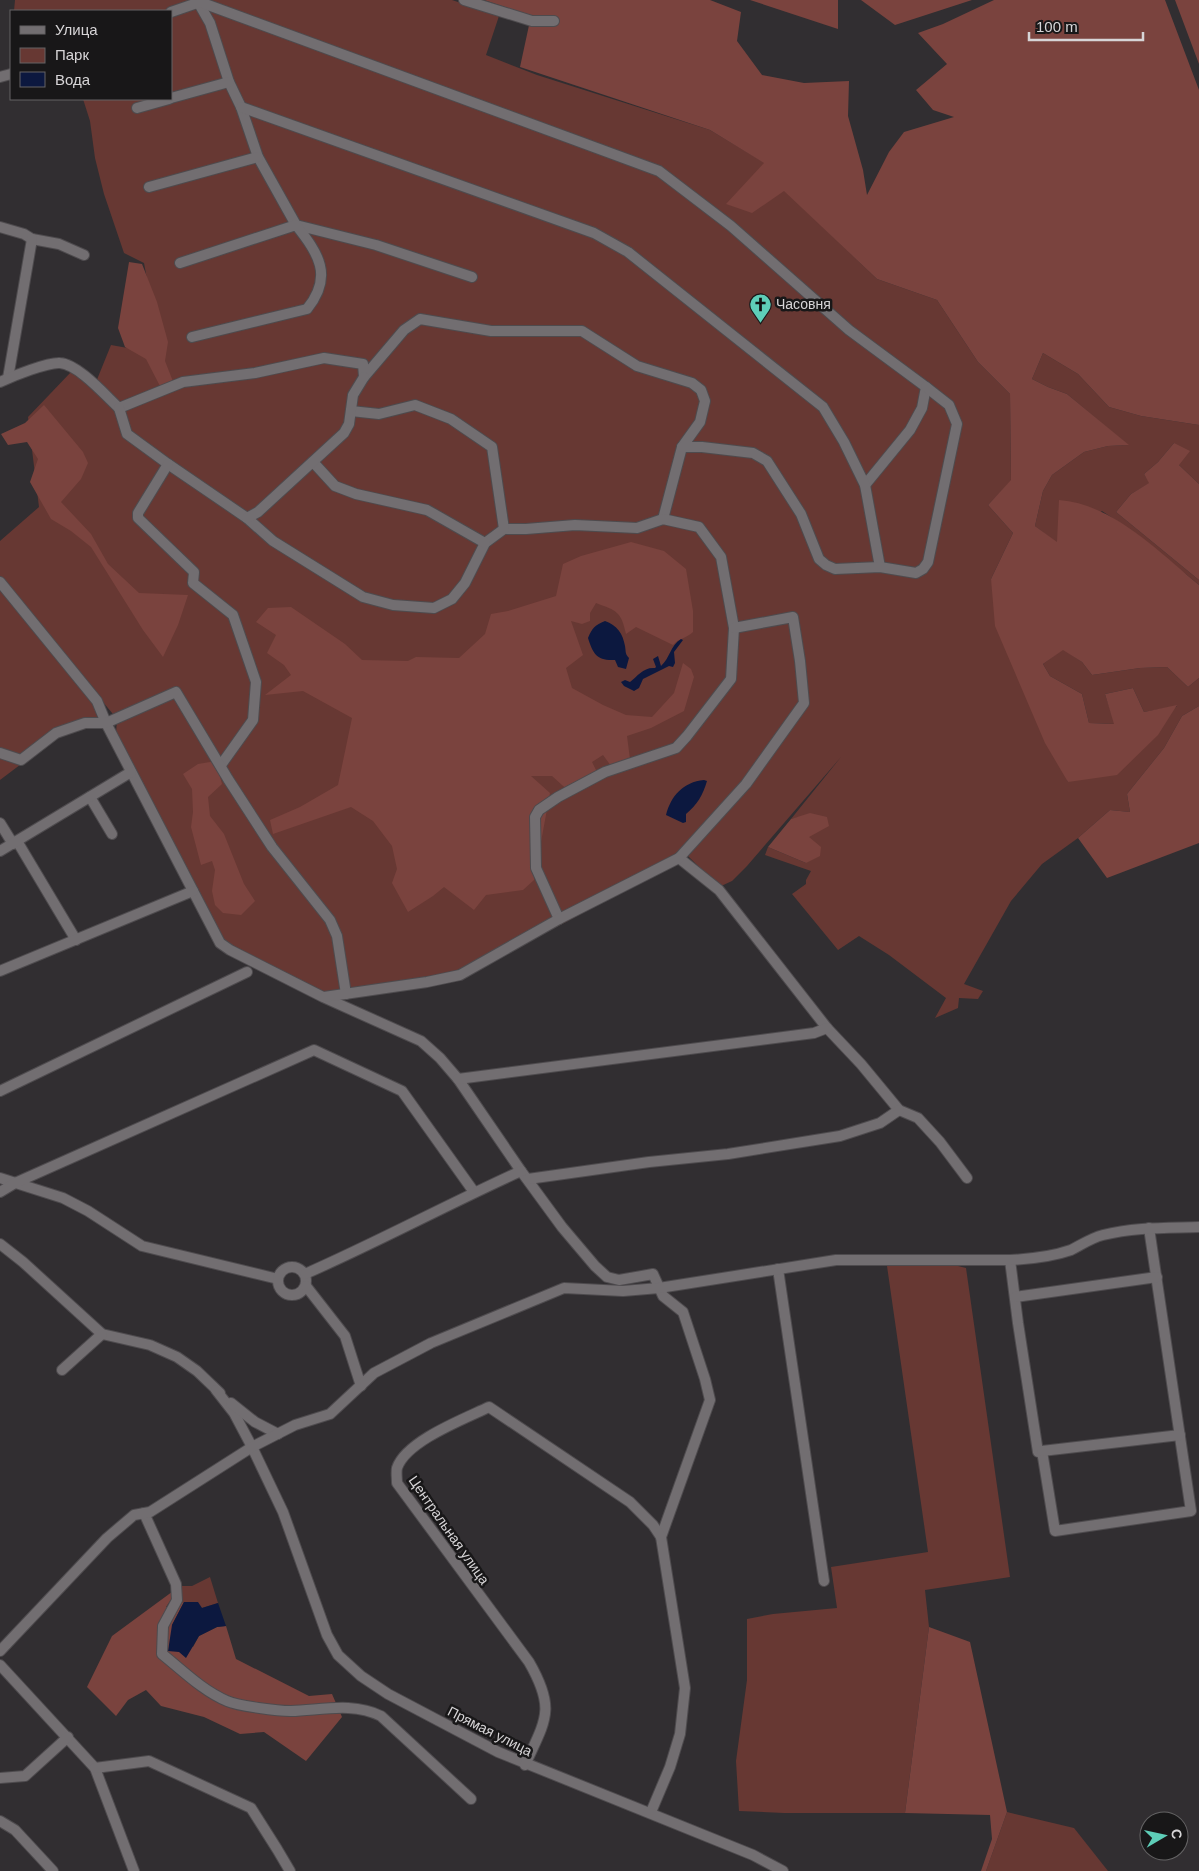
<svg xmlns="http://www.w3.org/2000/svg" width="1199" height="1871" font-family="Arial,sans-serif">
<rect width="100%" height="100%" fill="#312e31"/>
<g fill="#673833">
<path d="M 15,0 L 452,0 L 499,16 L 486,55 L 537,75 L 710,130 L 765,163 L 784,190 L 877,279 L 937,300 L 978,362 L 1010,394 L 1011,481 L 988,505 L 1013,533 L 991,579 L 1068,782 L 1177,706 L 1144,712 L 1133,688 L 1105,694 L 1115,724 L 1089,723 L 1082,694 L 1050,676 L 1043,664 L 1063,649 L 1082,662 L 1092,675 L 1140,668 L 1167,667 L 1188,687 L 1199,678 L 1199,706 L 1182,716 L 1164,748 L 1127,794 L 1130,812 L 1110,810 L 1078,838 L 1042,864 L 1011,901 L 964,984 L 983,991 L 978,999 L 959,998 L 958,1008 L 935,1018 L 946,998 L 889,955 L 859,936 L 838,950 L 792,894 L 806,884 L 806,880 L 811,871 L 765,855 L 768,847 L 806,863 L 809,837 L 799,817 L 791,819 L 841,757 L 747,866 L 732,881 L 719,887 L 688,856 L 566,922 L 462,974 L 328,994 L 225,942 L 116,734 L 117,719 L 0,577 L 0,541 L 39,507 L 28,417 L 71,372 L 96,382 L 111,345 L 161,354 L 144,263 L 124,253 L 104,194 L 95,158 L 90,121 L 83,99 L 171,99 L 171,11 L 14,11 Z"/>
<path d="M 1043,353 L 1078,374 L 1109,407 L 1141,416 L 1199,425 L 1199,484 L 1179,465 L 1174,443 L 1158,462 L 1144,474 L 1150,483 L 1131,494 L 1116,512 L 1199,580 L 1199,585 L 1138,535 L 1102,511 L 1057,543 L 1035,526 L 1043,491 L 1052,475 L 1084,452 L 1108,446 L 1128,445 L 1067,394 L 1048,387 L 1032,379 Z"/>
<path d="M 0,588 L 93,704 L 99,722 L 53,740 L 0,780 Z"/>
<path d="M 954,1265 L 966,1268 L 1010,1577 L 925,1590 L 929,1627 L 905,1813 L 784,1813 L 739,1811 L 736,1761 L 747,1680 L 747,1619 L 773,1614 L 837,1608 L 831,1567 L 928,1552 L 887,1266 Z"/>
<path d="M 210,1577 L 218,1603 L 202,1608 L 184,1602 L 166,1608 L 180,1586 L 192,1586 Z"/>
<path d="M 1007,1812 L 1074,1828 L 1108,1871 L 986,1871 Z"/>
</g>
<g fill="#7a433e">
<path d="M 484,0 L 710,0 L 741,12 L 737,41 L 762,75 L 804,83 L 849,81 L 848,116 L 863,170 L 867,195 L 889,152 L 904,132 L 954,117 L 933,110 L 916,90 L 947,64 L 918,33 L 943,24 L 994,0 L 1165,0 L 1199,90 L 1199,425 L 1141,416 L 1109,407 L 1078,374 L 1043,353 L 1032,379 L 1048,387 L 1067,394 L 1129,445 L 1108,446 L 1084,452 L 1052,475 L 1043,491 L 1035,526 L 1057,542 L 1059,500 C 1113,504 1159,552 1199,585 L 1199,678 L 1188,687 L 1167,667 L 1140,668 L 1092,675 L 1082,662 L 1063,650 L 1043,664 L 1050,676 L 1082,694 L 1089,723 L 1114,724 L 1105,694 L 1133,688 L 1144,712 L 1177,705 L 1158,735 L 1117,775 L 1068,782 L 1045,743 L 995,626 L 991,579 L 1013,533 L 988,505 L 1011,480 L 1010,394 L 978,362 L 937,300 L 877,279 L 784,191 L 752,213 L 726,204 L 764,163 L 710,130 L 520,67 L 531,16 Z"/>
<path d="M 750,0 L 838,0 L 838,29 Z"/>
<path d="M 861,0 L 972,0 L 895,25 Z"/>
<path d="M 1175,0 L 1199,0 L 1199,64 Z"/>
<path d="M 129,262 L 142,264 L 157,302 L 168,342 L 165,361 L 174,384 L 161,388 L 146,359 L 125,347 L 118,328 Z"/>
<path d="M 44,405 L 83,452 L 88,463 L 81,479 L 61,502 L 91,534 L 108,564 L 139,593 L 188,595 L 178,625 L 163,657 L 143,630 L 91,547 L 71,531 L 51,519 L 30,482 L 38,459 L 27,442 L 8,445 L 1,434 L 25,423 Z"/>
<path d="M 1174,443 L 1190,451 L 1179,465 L 1199,484 L 1199,580 L 1116,512 L 1131,494 L 1149,483 L 1144,474 L 1158,462 Z"/>
<path d="M 631,542 L 664,551 L 686,569 L 693,611 L 693,632 C 687,638 679,638 673,645 L 636,627 L 626,634 C 621,611 617,611 596,603 L 590,613 L 590,621 L 582,624 L 571,621 L 583,655 L 566,668 L 572,688 L 603,705 L 626,715 L 652,717 L 674,693 L 683,663 L 691,669 L 694,677 L 684,711 L 651,728 L 627,736 L 631,767 L 614,770 L 603,755 L 592,762 L 598,774 L 585,789 L 572,794 L 552,776 L 531,776 L 550,793 L 534,880 L 523,890 L 486,895 L 474,910 L 444,887 L 433,896 L 408,912 L 392,883 L 397,869 L 392,846 L 373,821 L 351,807 L 273,834 L 270,820 L 300,807 L 338,785 L 352,718 L 303,691 L 265,695 L 291,675 L 284,665 L 267,653 L 276,635 L 256,622 L 268,608 L 291,607 L 345,644 L 362,660 L 408,661 L 416,657 L 459,658 L 485,634 L 491,614 L 508,611 L 556,596 L 563,564 L 581,556 Z"/>
<path d="M 1199,706 L 1199,843 L 1107,878 L 1078,838 L 1110,810 L 1130,812 L 1127,794 L 1164,748 L 1182,716 Z"/>
<path d="M 216,761 L 222,784 L 208,797 L 210,816 L 224,834 L 244,884 L 255,901 L 241,915 L 223,913 L 215,905 L 212,891 L 215,870 L 212,861 L 201,865 L 191,827 L 193,812 L 192,789 L 183,774 L 198,764 Z"/>
<path d="M 810,813 L 827,817 L 829,826 L 809,837 L 821,847 L 820,856 L 806,863 L 768,847 L 791,819 Z"/>
<path d="M 180,1586 L 166,1607 L 184,1602 L 172,1625 L 193,1647 L 199,1636 L 217,1627 L 226,1626 L 236,1659 L 309,1696 L 332,1694 L 342,1717 L 306,1761 L 264,1732 L 240,1734 L 204,1717 L 161,1706 L 146,1690 L 128,1700 L 116,1716 L 87,1687 L 112,1636 Z"/>
<path d="M 929,1627 L 970,1642 L 1007,1812 L 986,1871 L 981,1871 L 992,1839 L 990,1815 L 905,1813 Z"/>
</g>
<g fill="#0c183f">
<path d="M 605,621 C 617,625 623,634 625,646 C 626,652 625,654 629,658 L 626,669 L 618,667 L 615,660 C 597,661 593,654 588,638 C 592,628 595,625 605,621 Z"/>
<path d="M 681,639 L 683,640 L 674,652 L 675,663 L 673,667 L 669,666 L 643,679 L 639,688 L 634,691 L 624,686 L 621,682 L 625,680 L 630,682 C 638,676 643,667 655,668 L 656,667 L 653,659 L 658,656 L 661,666 C 670,658 670,646 681,639 Z"/>
<path d="M 704,780 L 707,781 C 703,795 697,805 686,814 L 686,822 L 683,823 L 666,815 C 671,796 683,782 704,780 Z"/>
<path d="M 184,1602 L 198,1602 L 202,1608 L 218,1603 L 226,1626 L 217,1627 L 199,1636 L 186,1658 L 179,1652 L 168,1651 L 172,1625 Z"/>
</g>
<g fill="none" stroke-linecap="round" stroke-linejoin="round">
<defs>
<g id="minor">
<path d="M 464,0 L 532,21 L 554,21"/>
<path d="M 198,2 L 210,23 L 229,82 L 241,107 L 258,157 L 296,225 L 376,245 L 472,277"/>
<path d="M 171,12 L 200,2 L 659,171 L 731,226 L 849,330 L 926,387 L 922,408 L 910,430 L 865,485"/>
<path d="M 0,77 L 11,74"/>
<path d="M 171,98 L 229,82"/>
<path d="M 241,107 L 594,233 L 628,252 L 823,407 L 844,442 L 865,485 L 880,567"/>
<path d="M 137,108 L 169,99"/>
<path d="M 149,187 L 258,157"/>
<path d="M 0,227 L 24,234 L 32,239 L 59,244 L 84,255"/>
<path d="M 180,263 L 296,225 C 318,253 334,276 307,309 L 192,337"/>
<path d="M 8,378 L 32,239"/>
<path d="M 0,382 C 13,376 48,362 60,363 C 78,364 106,396 119,408 L 183,382 L 255,373 L 324,358 L 363,364 L 364,377 L 404,330 L 420,319 L 491,331 L 582,331 L 637,366 L 692,383 L 701,390 L 705,401 L 700,422 L 682,447 L 663,519"/>
<path d="M 119,408 L 127,434 L 168,464 L 247,518 L 273,541 L 363,597 L 393,605 L 434,608 L 452,599 L 465,583 L 485,543 L 504,529 L 526,529 L 575,525 L 637,528 L 663,519 L 699,527 L 721,557 L 734,628 L 731,679 L 687,736 L 676,748 L 605,772 L 558,797 L 539,810 L 535,817 L 536,868 L 559,919"/>
<path d="M 351,411 L 379,414 L 415,405 L 451,419 L 492,447 L 504,529"/>
<path d="M 682,447 L 702,447 L 753,453 L 767,461 L 801,514 L 819,559 L 826,565 L 835,569 L 880,567 L 916,573 L 923,569 L 928,562 L 957,424 L 949,405 L 926,387"/>
<path d="M 313,462 L 335,486 L 356,494 L 427,510 L 485,543"/>
<path d="M 168,464 L 138,513 L 138,518 L 194,572 L 193,583 L 233,615 L 256,682 L 253,720 L 221,765"/>
<path d="M 247,518 L 258,512 L 344,433 L 349,424 L 353,395 L 364,377"/>
<path d="M 0,582 L 97,701 L 106,723 L 220,943 L 230,950 L 323,997 L 421,1041 L 440,1058 L 458,1079 L 521,1171 L 562,1227 L 595,1266 L 607,1277 L 619,1280 L 653,1274 L 663,1296 L 683,1312 L 705,1379 L 710,1400 L 661,1537 L 685,1688 L 680,1734 L 670,1767 L 651,1812"/>
<path d="M 0,753 L 21,760 L 56,733 L 85,723 L 106,723 L 176,692 L 228,779 L 272,847 L 330,920 L 337,936 L 346,994"/>
<path d="M 90,797 L 112,834"/>
<path d="M 0,823 L 13,844"/>
<path d="M 17,841 L 76,940"/>
<path d="M 0,851 L 131,772"/>
<path d="M 679,858 L 719,890 L 827,1028 L 861,1064 L 899,1110 L 918,1118 L 940,1142 L 967,1178"/>
<path d="M 0,971 L 193,891"/>
<path d="M 324,997 L 427,982 L 460,975 L 559,919 L 679,858 L 746,784 L 804,703 L 800,661 L 793,617 L 734,628"/>
<path d="M 458,1079 L 814,1033 L 827,1028"/>
<path d="M 0,1091 L 247,972"/>
<path d="M 0,1178 L 63,1198 L 88,1211 L 142,1246 L 278,1279"/>
<path d="M 528,1179 L 649,1162 L 728,1154 L 840,1136 L 880,1123 L 899,1110"/>
<path d="M 0,1192 L 15,1183 L 314,1050 L 402,1091 L 474,1192"/>
<path d="M 0,1244 L 23,1262 L 102,1334 L 150,1345 L 177,1357 L 197,1371 L 220,1393"/>
<path d="M 1010,1260 L 1018,1323 L 1038,1452 L 1042,1451 L 1055,1531 L 1191,1511 L 1149,1228"/>
<circle cx="292" cy="1281" r="14"/>
<path d="M 778,1269 L 824,1581"/>
<path d="M 305,1274 C 378,1242 448,1204 521,1171"/>
<path d="M 306,1286 L 345,1336 L 361,1386"/>
<path d="M 1015,1297 L 1157,1277"/>
<path d="M 62,1370 L 102,1334"/>
<path d="M 216,1390 L 234,1413 L 252,1447 L 283,1512 L 327,1635 L 338,1655 L 361,1676 L 388,1694 L 498,1752 L 753,1855 L 783,1871"/>
<path d="M 231,1403 L 255,1422 L 278,1434"/>
<path d="M 1042,1451 L 1180,1435"/>
<path d="M 144,1513 L 176,1584 L 177,1600 L 163,1626 L 162,1654 C 182,1670 203,1691 227,1701 C 238,1706 278,1711 291,1711 C 322,1710 353,1702 381,1716 L 471,1799"/>
<path d="M 0,1651 L 107,1538 L 134,1515 L 150,1512 L 252,1447 L 295,1425 L 330,1414 L 374,1373 L 431,1343 L 564,1288 L 623,1291 L 659,1288 L 836,1260 L 1010,1260 C 1030,1259 1051,1257 1071,1250 C 1081,1245 1091,1238 1103,1235 C 1134,1227 1167,1228 1199,1227"/>
<path d="M 0,1665 L 95,1768 L 134,1871"/>
<path d="M 525,1765 C 546,1719 556,1709 529,1662 L 397,1483 C 397,1478 396,1472 397,1468 C 406,1441 464,1419 489,1407 L 630,1502 L 653,1525 L 661,1537"/>
<path d="M 95,1768 L 149,1761 L 251,1808 L 277,1849 L 290,1871"/>
<path d="M 0,1778 L 25,1776 L 68,1737"/>
<path d="M 0,1821 L 15,1830 L 53,1871"/>
</g>
</defs>
<use href="#minor" stroke="#4e4b4e" stroke-width="12"/>
<use href="#minor" stroke="#726e71" stroke-width="10"/>
</g>
<defs>
<symbol id="church-pin" viewBox="-11 -11 22 30"><path d="M0 17L-7.5 6A9.5 9.5 0 1 1 7.5 6Z" fill="#5eceb8" stroke="#181718"/><path d="M-1.2-6h2.4v3.5h3.3v2.4h-3.3V6h-2.4V-.1h-3.3v-2.4h3.3Z" fill="#111"/></symbol>
</defs>
<g fill-rule="evenodd">
<use href="#church-pin" x="748" y="292" width="25" height="34"/>
</g>
<g text-anchor="middle" stroke-width="5" stroke-linejoin="round" paint-order="stroke">
<g font-size="14" fill="#d7d5d7" stroke="#181718" text-anchor="start">
<text x="776" y="309">Часовня</text>
</g>
<g font-size="14" fill="#d7d5d7" stroke="#181718">
<text transform="translate(449 1530) rotate(55)" y="5">Центральная улица</text>
<text transform="translate(490 1731) rotate(27)" y="5">Прямая улица</text>
</g>
</g>
<rect x="10" y="10" width="162" height="90" fill="#181718" stroke="#646364"/>
<rect x="20" y="26" width="25" height="8" fill="#726e71" stroke="#646364"/>
<text x="55" y="35" font-size="15" fill="#d7d5d7">Улица</text>
<rect x="20" y="48" width="25" height="15" fill="#673833" stroke="#646364"/>
<text x="55" y="60" font-size="15" fill="#d7d5d7">Парк</text>
<rect x="20" y="72" width="25" height="15" fill="#0c183f" stroke="#646364"/>
<text x="55" y="85" font-size="15" fill="#d7d5d7">Вода</text>
<g transform="translate(1164 1836) rotate(81)"><circle r="24" fill="#181718" stroke="#646364"/>
<path d="M0-4L9 19L0 12L-9 19Z" fill="#5eceb8"/>
<text y="-8" font-size="14" font-weight="bold" text-anchor="middle" fill="#d7d5d7">С</text>
</g>
<path d="M1029 32v8h114v-8" fill="none" stroke="#d7d5d7" stroke-width="2.5"/>
<text x="1036" y="32" font-size="15" fill="#d7d5d7" stroke="#181718" stroke-width="4" paint-order="stroke">100 m</text>
</svg>
